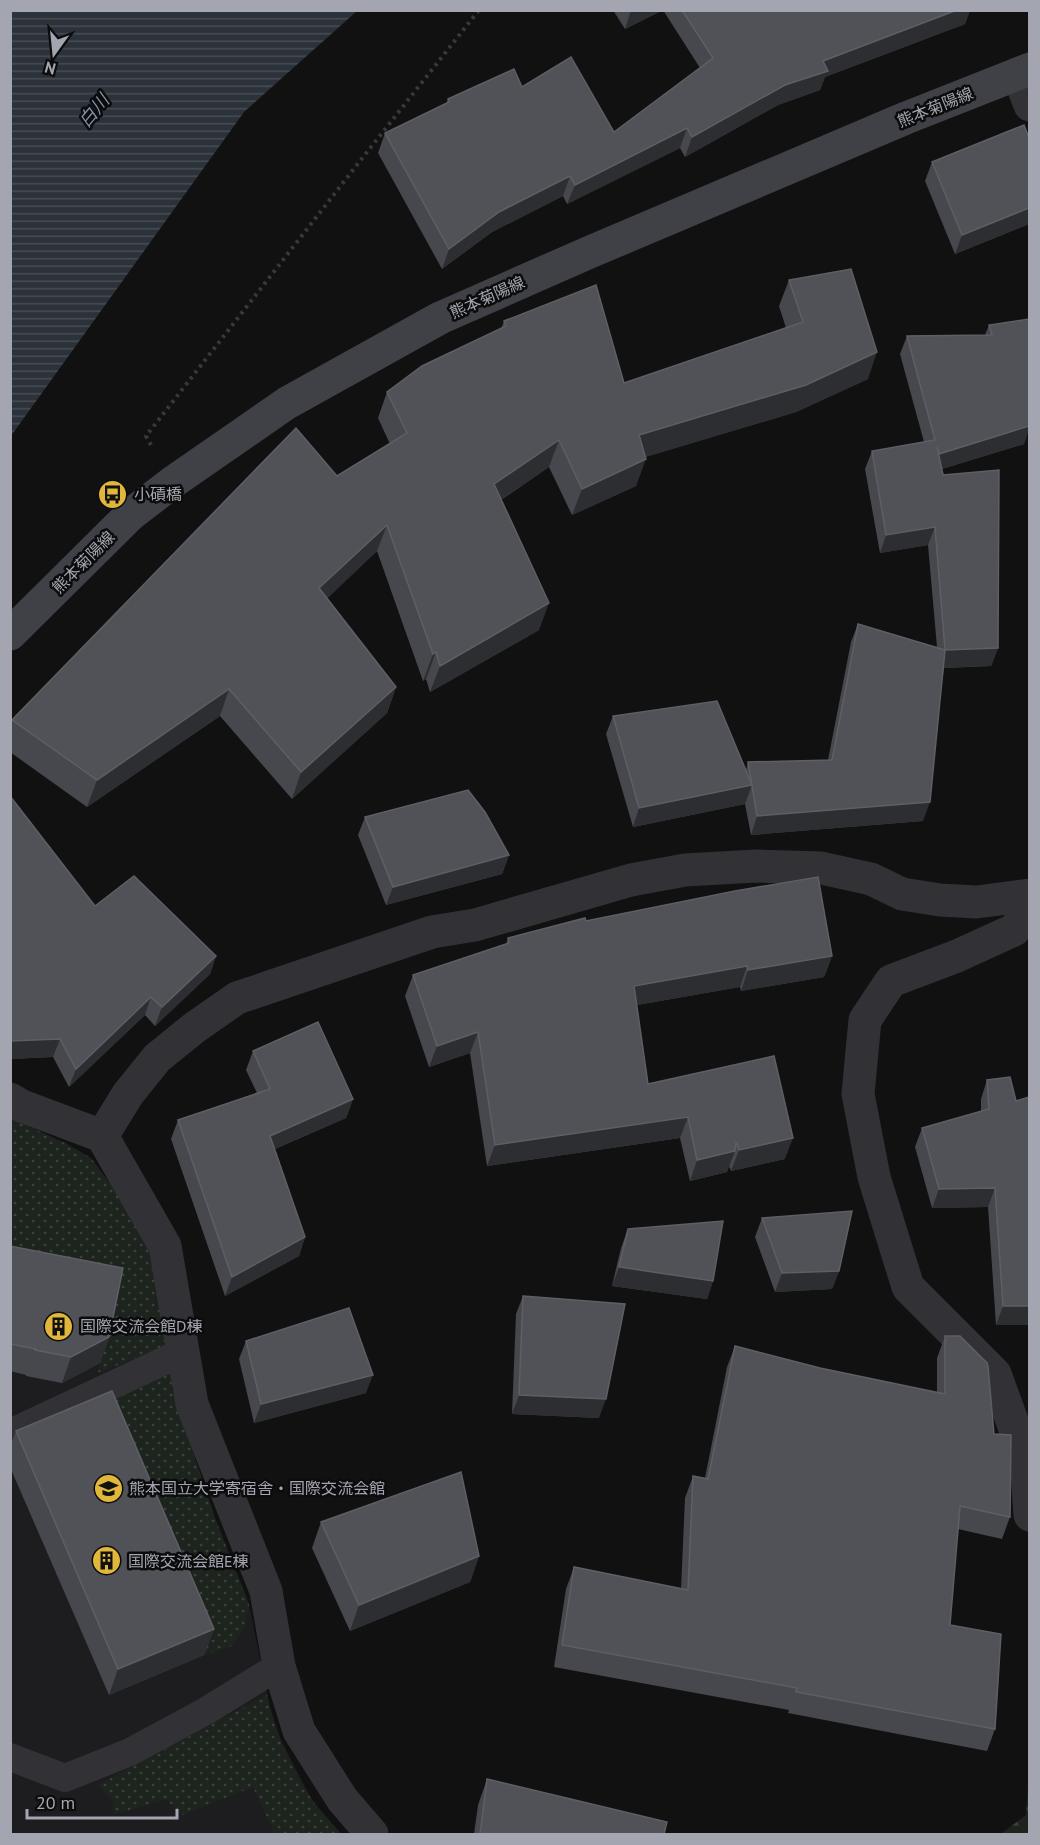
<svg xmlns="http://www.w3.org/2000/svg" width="1040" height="1845" font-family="'PT Sans','Noto Sans JP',sans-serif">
<defs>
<pattern id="grass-dots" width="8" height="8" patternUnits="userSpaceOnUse" patternTransform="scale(1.5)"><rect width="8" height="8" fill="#1d241e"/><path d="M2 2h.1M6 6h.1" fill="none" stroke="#3b413c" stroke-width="1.8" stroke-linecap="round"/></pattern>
<pattern id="forest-firs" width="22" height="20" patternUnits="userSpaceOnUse" patternTransform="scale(1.5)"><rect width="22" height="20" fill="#1d241e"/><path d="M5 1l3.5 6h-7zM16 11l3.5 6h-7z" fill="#3b413c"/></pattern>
<pattern id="water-rules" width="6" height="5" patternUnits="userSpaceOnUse" patternTransform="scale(1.5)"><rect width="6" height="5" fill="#2b3239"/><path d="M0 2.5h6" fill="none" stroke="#474d53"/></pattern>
</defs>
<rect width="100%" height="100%" fill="#111112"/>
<path fill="#1d1d1f" d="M 11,1118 L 65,1143 L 91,1158 L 128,1208 L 169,1345 L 172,1389 L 215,1518 L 249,1604 L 270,1707 L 281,1740 L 312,1800 L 341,1834 L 11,1834 Z"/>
<g fill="url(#grass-dots)">
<path d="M 10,1118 L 65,1143 L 91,1158 L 128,1208 L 148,1242 L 169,1345 L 98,1373 L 114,1294 L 11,1273 Z"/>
<path d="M 171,1369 L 172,1389 L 215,1518 L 249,1604 L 244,1628 L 232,1646 L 204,1655 L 11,1456 Z"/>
<path d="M 267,1695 C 274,1731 291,1768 311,1798 C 319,1811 332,1822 341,1834 L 275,1834 L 253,1787 L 182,1815 L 166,1799 L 113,1815 L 113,1802 L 98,1785 Z"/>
</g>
<path fill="url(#forest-firs)" d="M 1029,1770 L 1029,1834 L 1001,1834 L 1026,1815 Z"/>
<path fill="url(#water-rules)" d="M 11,10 L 357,11 L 244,112 L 11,436 Z"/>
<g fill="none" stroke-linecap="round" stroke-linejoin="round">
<path stroke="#38393d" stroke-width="4" stroke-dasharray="3 4.5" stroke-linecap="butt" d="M 151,445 L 146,436 L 360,161 L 479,10"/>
<g stroke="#323236" stroke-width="28">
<path d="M 10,1433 L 183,1352"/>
<path d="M 10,1757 L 65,1778 L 130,1752 L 206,1711 L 279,1666"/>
</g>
<g stroke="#323236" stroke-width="33">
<path d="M 1018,74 L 1030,105"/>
<path d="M 1030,911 L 1014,930 L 957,956 L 891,981 L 865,1020 L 858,1094 L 874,1177 L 908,1287 L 995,1374 L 1026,1459 L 1030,1515"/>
<path d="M 10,1099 L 22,1106 L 102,1136 L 165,1246 L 192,1404 L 266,1591 L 279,1666 L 299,1731 L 342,1799 L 372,1834"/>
<path d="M 102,1136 L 128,1094 L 157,1058 L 194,1028 L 237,998 L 432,932 L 475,925 L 631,880 L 685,870 L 756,866 L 821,868 L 871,879 L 902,894 L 940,900 L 976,902 L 1030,895"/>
</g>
<path stroke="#404146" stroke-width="33" d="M 10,634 L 130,515 L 173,482 L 287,403 L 440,318 L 590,252 L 906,118 L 1030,69"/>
</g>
<g fill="#47484d">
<path d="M 613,10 L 663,10 L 625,29 Z"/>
<path d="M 663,10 L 970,10 L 965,24 L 825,77 L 820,90 L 778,105 L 685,157 L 680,148 L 567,204 L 563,196 L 492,232 L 442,269 L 378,153 L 385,133 L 446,104 L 448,99 L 522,87 L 614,132 L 700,68 Z"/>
<path d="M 1029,138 L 1029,224 L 955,254 L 925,181 L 932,162 Z"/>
<path d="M 789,280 L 868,379 L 796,412 L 645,457 L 636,486 L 572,515 L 549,467 L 501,500 L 539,630 L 430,692 L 426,679 L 423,681 L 377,551 L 327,598 L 396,687 L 387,713 L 292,799 L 220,716 L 87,807 L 10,752 L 10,725 L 12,720 L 337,476 L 390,444 L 378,418 L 387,392 L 501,329 L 504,321 L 624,383 L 786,328 L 779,306 Z"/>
<path d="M 989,325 L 1029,428 L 1024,444 L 942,469 L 998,648 L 991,666 L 944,668 L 923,821 L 751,835 L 745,804 L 633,827 L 606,734 L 613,716 L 746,770 L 748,762 L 828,760 L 851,642 L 858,624 L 937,647 L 928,545 L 880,553 L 865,469 L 872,451 L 924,442 L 900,354 L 907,336 L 985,335 Z"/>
<path d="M 10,796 L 95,906 L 216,956 L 210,974 L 155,1026 L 145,1015 L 69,1087 L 53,1057 L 10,1059 Z"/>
<path d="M 365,817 L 509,855 L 502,874 L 386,905 L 358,835 Z"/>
<path d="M 586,921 L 832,956 L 824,977 L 741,991 L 740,987 L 637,1005 L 648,1084 L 785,1159 L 731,1171 L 729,1166 L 727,1172 L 690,1181 L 680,1138 L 487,1166 L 470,1053 L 429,1067 L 405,996 L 413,975 L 506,944 L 508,938 Z"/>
<path d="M 253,1051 L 353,1099 L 346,1118 L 275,1149 L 305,1237 L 299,1256 L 225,1296 L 171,1139 L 178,1120 L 257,1093 L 246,1070 Z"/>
<path d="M 987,1080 L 1016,1101 L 1029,1097 L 1029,1325 L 996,1325 L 988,1207 L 932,1208 L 915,1147 L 922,1128 L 981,1111 L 981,1099 Z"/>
<path d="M 762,1218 L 839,1271 L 832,1289 L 775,1292 L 755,1237 Z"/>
<path d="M 628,1229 L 713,1281 L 707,1299 L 612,1286 L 621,1248 Z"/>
<path d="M 10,1246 L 109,1337 L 100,1363 L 62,1383 L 26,1376 L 26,1375 L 10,1371 Z"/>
<path d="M 523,1296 L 599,1418 L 512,1414 L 516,1314 Z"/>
<path d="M 945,1336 L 994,1434 L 1010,1517 L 1002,1539 L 958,1529 L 950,1625 L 995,1729 L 987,1751 L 788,1713 L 789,1710 L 554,1667 L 566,1589 L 574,1567 L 681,1589 L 685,1498 L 693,1476 L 705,1478 L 727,1367 L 735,1346 L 820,1368 L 937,1393 L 937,1358 Z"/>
<path d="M 246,1341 L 366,1393 L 254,1423 L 239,1359 Z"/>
<path d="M 16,1431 L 214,1629 L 204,1655 L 109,1695 L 10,1467 L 10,1446 Z"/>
<path d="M 321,1522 L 479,1556 L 470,1582 L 350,1631 L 312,1548 Z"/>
<path d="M 487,1779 L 664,1834 L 474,1834 L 478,1805 Z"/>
</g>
<g fill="#2d2e31">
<path d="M 631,10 L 663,10 L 625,29 Z"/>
<path d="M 957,10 L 970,10 L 965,24 L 825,77 L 820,90 L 778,105 L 685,157 L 692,137 L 823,61 Z"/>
<path d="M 687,128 L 680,148 L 567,204 L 575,185 Z"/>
<path d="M 570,176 L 563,196 L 492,232 L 442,269 L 449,249 L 499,212 Z"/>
<path d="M 1029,208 L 1029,224 L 955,254 L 962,235 Z"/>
<path d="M 877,352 L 868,379 L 796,412 L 629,462 L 639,435 Z"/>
<path d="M 1029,416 L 1029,428 L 1024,444 L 932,472 L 939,454 Z"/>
<path d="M 559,440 L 549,467 L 484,511 L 494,484 Z"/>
<path d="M 646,459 L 636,486 L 572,515 L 582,489 Z"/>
<path d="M 387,525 L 377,551 L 310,615 L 319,588 Z"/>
<path d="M 935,527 L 928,545 L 880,553 L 886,535 Z"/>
<path d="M 549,603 L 539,630 L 430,692 L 440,666 Z"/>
<path d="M 998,648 L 991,666 L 939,668 L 945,650 Z"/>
<path d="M 436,652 L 426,679 L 423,681 L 433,654 Z"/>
<path d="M 396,687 L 387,713 L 292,799 L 301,772 Z"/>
<path d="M 229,689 L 220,716 L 87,807 L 97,780 Z"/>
<path d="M 752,785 L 745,804 L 633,827 L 639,808 Z"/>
<path d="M 930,802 L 923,821 L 751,835 L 757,816 Z"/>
<path d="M 509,855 L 502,874 L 386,905 L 393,887 Z"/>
<path d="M 216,956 L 210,974 L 155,1026 L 162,1007 Z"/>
<path d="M 832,956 L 824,977 L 741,991 L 748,970 Z"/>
<path d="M 747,966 L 740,987 L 626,1007 L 634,986 Z"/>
<path d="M 151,997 L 145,1015 L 69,1087 L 76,1069 Z"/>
<path d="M 478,1032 L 470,1053 L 429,1067 L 437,1046 Z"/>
<path d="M 60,1039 L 53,1057 L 10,1059 L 10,1041 Z"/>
<path d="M 353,1099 L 346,1118 L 263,1154 L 270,1136 Z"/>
<path d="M 688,1117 L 680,1138 L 487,1166 L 495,1145 Z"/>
<path d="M 793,1138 L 785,1159 L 731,1171 L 739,1150 Z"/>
<path d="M 735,1151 L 727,1172 L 690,1181 L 697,1160 Z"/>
<path d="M 995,1188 L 988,1207 L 932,1208 L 939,1189 Z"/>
<path d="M 305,1237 L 299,1256 L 225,1296 L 232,1277 Z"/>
<path d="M 619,1267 L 713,1281 L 707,1299 L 612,1286 Z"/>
<path d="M 839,1271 L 832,1289 L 775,1292 L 782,1273 Z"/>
<path d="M 1003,1306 L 1029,1306 L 1029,1325 L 996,1325 Z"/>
<path d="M 109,1337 L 100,1363 L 62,1383 L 71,1357 Z"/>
<path d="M 373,1375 L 366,1393 L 254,1423 L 261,1404 Z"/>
<path d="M 519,1395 L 606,1399 L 599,1418 L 512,1414 Z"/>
<path d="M 479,1556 L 470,1582 L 350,1631 L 359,1605 Z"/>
<path d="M 214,1629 L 204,1655 L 109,1695 L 118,1669 Z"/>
</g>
<g fill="#515257" stroke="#5e5f65" stroke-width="1.5">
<path d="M 682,10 L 957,10 L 823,61 L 828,71 L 785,85 L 692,137 L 687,128 L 575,185 L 570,176 L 499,212 L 449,249 L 385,133 L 449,102 L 448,99 L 514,69 L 522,87 L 571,57 L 614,132 L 713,58 Z"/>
<path d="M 1024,125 L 1029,138 L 1029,208 L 962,235 L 932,162 Z"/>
<path d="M 851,269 L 877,352 L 806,385 L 639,435 L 646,459 L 582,489 L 559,440 L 494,484 L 549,603 L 440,666 L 436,652 L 433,654 L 387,525 L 319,588 L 396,687 L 301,772 L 229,689 L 97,780 L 12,720 L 296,428 L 337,476 L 407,433 L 387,392 L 422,366 L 506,326 L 504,321 L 596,285 L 624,383 L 803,322 L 789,280 Z"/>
<path d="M 1029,319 L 1029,426 L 939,454 L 937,447 L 943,475 L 999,470 L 998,648 L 945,650 L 935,527 L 886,535 L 872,451 L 935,440 L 907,336 L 992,335 L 989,325 Z"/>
<path d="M 858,624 L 945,650 L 930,802 L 757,816 L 748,762 L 832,760 Z"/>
<path d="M 717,701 L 752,785 L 639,808 L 613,716 Z"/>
<path d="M 468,790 L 485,812 L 509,855 L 393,887 L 365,817 Z"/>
<path d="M 10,796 L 95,906 L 134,876 L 216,956 L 162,1007 L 151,997 L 76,1069 L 60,1039 L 10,1041 Z"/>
<path d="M 818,877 L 832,956 L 748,970 L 747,966 L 634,986 L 648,1084 L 774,1056 L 793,1138 L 739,1150 L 736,1142 L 735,1151 L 697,1160 L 688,1117 L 495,1145 L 478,1032 L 437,1046 L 413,975 L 509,943 L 508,938 L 585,918 L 586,921 L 735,891 Z"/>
<path d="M 318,1022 L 353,1099 L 270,1136 L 305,1237 L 232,1277 L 178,1120 L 270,1089 L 253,1051 Z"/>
<path d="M 1010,1077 L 1016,1101 L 1029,1097 L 1029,1306 L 1003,1306 L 995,1188 L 939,1189 L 922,1128 L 989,1109 L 987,1080 Z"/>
<path d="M 852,1211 L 839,1271 L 782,1273 L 762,1218 Z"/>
<path d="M 723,1221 L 713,1281 L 619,1267 L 628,1229 Z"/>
<path d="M 10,1246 L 123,1268 L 109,1337 L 71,1357 L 35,1350 L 36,1349 L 10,1344 Z"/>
<path d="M 523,1296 L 625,1304 L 606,1399 L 519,1395 Z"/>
<path d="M 349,1308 L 373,1375 L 261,1404 L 246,1341 Z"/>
<path d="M 945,1336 L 960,1336 L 987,1363 L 988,1367 L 994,1434 L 1011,1435 L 1010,1517 L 960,1506 L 950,1625 L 1001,1634 L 995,1729 L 796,1692 L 797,1688 L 562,1645 L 574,1567 L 688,1590 L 693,1476 L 708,1479 L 735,1346 L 820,1368 L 945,1394 Z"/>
<path d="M 112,1391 L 214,1629 L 118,1669 L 16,1431 Z"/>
<path d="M 461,1472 L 479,1556 L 359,1605 L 321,1522 Z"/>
<path d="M 487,1779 L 667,1822 L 664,1834 L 480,1834 Z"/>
</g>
<defs>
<symbol id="bus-disc" viewBox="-11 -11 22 22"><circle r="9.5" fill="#e0b63b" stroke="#0c0c0d"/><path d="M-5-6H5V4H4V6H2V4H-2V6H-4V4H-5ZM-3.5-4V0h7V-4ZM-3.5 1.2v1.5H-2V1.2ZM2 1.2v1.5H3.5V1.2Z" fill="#111"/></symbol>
<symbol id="building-disc" viewBox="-11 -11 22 22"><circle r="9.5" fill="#e0b63b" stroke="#0c0c0d"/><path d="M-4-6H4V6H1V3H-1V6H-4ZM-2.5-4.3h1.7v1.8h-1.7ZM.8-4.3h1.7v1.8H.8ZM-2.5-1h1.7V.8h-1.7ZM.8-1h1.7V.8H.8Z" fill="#111"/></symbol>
<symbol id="university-disc" viewBox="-11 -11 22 22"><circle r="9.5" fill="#e0b63b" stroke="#0c0c0d"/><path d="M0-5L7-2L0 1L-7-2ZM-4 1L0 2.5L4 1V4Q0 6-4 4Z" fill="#111"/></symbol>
</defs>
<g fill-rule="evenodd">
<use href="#bus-disc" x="96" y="478" width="33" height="33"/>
<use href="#building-disc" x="42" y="1310" width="33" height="33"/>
<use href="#university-disc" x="92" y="1472" width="33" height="33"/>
<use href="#building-disc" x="90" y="1544" width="33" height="33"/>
</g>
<g text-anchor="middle" stroke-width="5" stroke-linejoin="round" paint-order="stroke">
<g font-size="16" fill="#a3a6b1" stroke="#0c0c0d">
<text transform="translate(935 107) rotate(-22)" y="6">熊本菊陽線</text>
<text transform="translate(487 297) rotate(-24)" y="6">熊本菊陽線</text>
<text transform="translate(83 562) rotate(-45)" y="6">熊本菊陽線</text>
</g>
<g font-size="16" fill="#a3a6b1" stroke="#0c0c0d" text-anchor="start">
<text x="134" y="500">小磧橋</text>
<text x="80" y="1332">国際交流会館D棟</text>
<text x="129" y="1494">熊本国立大学寄宿舎・国際交流会館</text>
<text x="128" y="1567">国際交流会館E棟</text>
</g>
<g font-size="18" font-style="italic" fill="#7d91aa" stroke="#0c0c0d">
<text transform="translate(94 111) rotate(-50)" y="6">白川</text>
</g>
</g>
<rect width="1040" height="1845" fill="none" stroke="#a3a6b1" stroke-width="24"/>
<g transform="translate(54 54) rotate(195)" stroke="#0c0c0d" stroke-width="4.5" paint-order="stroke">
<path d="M0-4.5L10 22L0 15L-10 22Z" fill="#a3a6b1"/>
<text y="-9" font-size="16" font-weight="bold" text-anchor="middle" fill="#a3a6b1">N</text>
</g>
<path d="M27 1809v9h150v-9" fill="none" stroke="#a3a6b1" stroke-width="3"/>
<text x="36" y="1809" font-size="18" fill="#a3a6b1" stroke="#0c0c0d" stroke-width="4.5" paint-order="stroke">20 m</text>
</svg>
